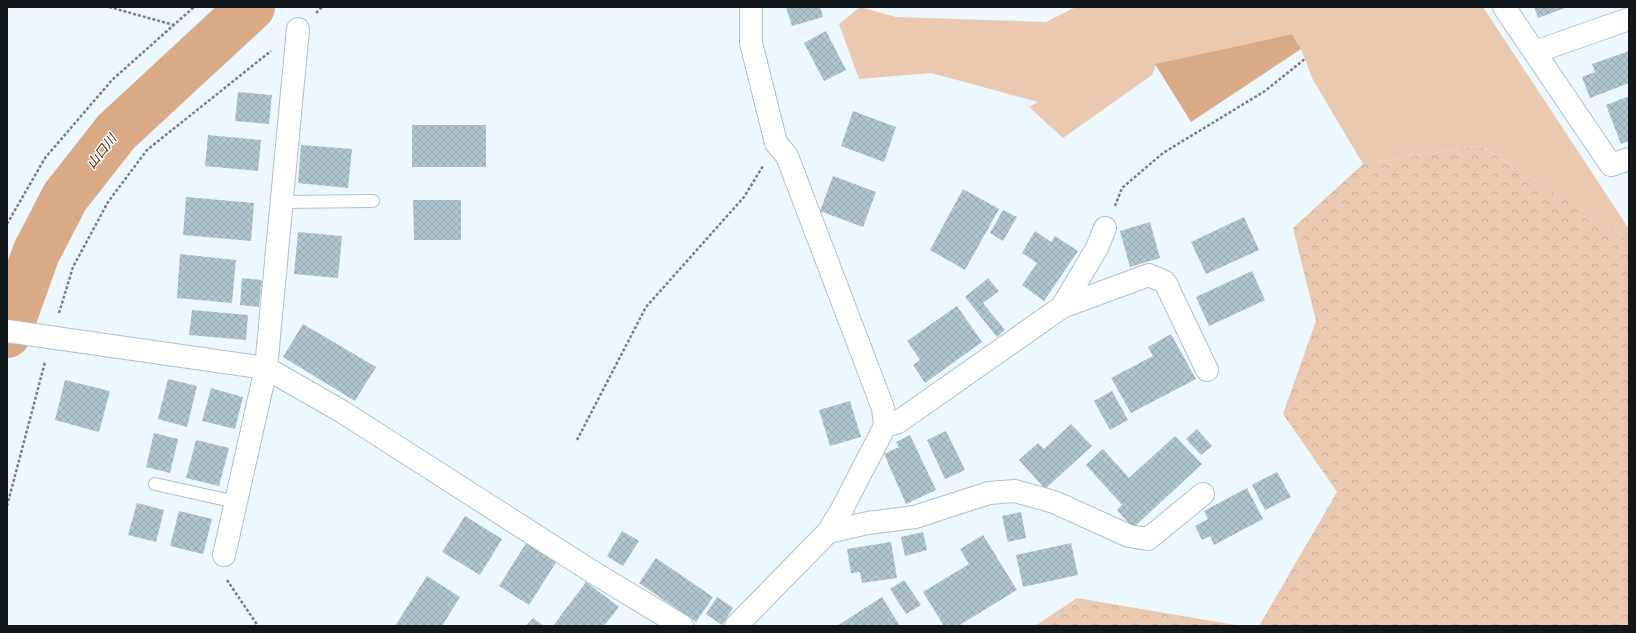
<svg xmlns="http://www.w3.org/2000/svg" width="1636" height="633" font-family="Signika,'Noto Sans JP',sans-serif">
<defs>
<pattern id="forest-crowns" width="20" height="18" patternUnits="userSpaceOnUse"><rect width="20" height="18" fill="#ebc9b0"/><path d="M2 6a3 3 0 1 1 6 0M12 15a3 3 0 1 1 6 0" fill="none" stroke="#c8ac97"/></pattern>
<pattern id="building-cross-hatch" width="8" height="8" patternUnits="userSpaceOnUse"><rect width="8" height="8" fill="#b0c4cd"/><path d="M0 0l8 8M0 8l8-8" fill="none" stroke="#96a8af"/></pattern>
</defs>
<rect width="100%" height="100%" fill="#ecf8fe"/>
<path fill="#ebc9b0" d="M 860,7 L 896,17 L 1046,22 L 1076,7 L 1483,7 L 1629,229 L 1629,240 L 1481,146 L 1363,164 L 1313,80 L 1301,49 L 1292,34 L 1156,64 L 1152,75 L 1063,138 L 1029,107 L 1038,102 L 931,73 L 859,79 L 839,24 Z"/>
<g fill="url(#forest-crowns)">
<path d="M 1481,146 L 1629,240 L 1629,626 L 1259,626 L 1337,492 L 1283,414 L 1316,321 L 1293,228 L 1363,164 Z"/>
<path d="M 1077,598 L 1241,626 L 1035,626 Z"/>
</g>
<path fill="#daaa86" d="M 1292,34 L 1301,49 L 1191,122 L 1155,64 Z"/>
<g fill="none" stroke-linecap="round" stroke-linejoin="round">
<path stroke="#daaa86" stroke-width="48" d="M 7,334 L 36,253 L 65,197 L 116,132 L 251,7"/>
</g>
<g fill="url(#building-cross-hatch)">
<path d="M 786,7 L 820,7 L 823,17 L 792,26 Z"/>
<path d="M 1534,7 L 1568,7 L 1538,18 Z"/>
<path d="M 826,31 L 846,70 L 824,81 L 804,43 Z"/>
<path d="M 1629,51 L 1629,83 L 1590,98 L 1582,77 L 1595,72 L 1592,64 Z"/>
<path d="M 238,92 L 272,95 L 269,124 L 235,121 Z"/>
<path d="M 1629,96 L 1629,141 L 1621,144 L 1606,105 Z"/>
<path d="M 853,111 L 896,127 L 884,162 L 841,146 Z"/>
<rect x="412" y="125" width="74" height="42"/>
<path d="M 208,135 L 261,140 L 258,171 L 205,166 Z"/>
<path d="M 301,145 L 352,149 L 348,188 L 298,183 Z"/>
<path d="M 833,176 L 876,192 L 863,227 L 820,211 Z"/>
<path d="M 963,189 L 999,209 L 965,270 L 930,250 Z"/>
<path d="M 186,197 L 254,203 L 251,241 L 183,235 Z"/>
<path d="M 413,200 L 461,200 L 461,240 L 414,240 Z"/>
<path d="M 1003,210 L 1017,217 L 1003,241 L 990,233 Z"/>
<path d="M 1244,217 L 1259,250 L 1206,274 L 1191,242 Z"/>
<path d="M 1150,222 L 1160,258 L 1130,267 L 1120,231 Z"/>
<path d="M 1035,231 L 1051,242 L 1055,236 L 1078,251 L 1044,301 L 1022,285 L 1037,263 L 1022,253 Z"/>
<path d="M 298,232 L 342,236 L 338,278 L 294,274 Z"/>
<path d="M 180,254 L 236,260 L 232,303 L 177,298 Z"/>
<path d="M 1252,271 L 1265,300 L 1209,326 L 1196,297 Z"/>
<path d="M 242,278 L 262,280 L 259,307 L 240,305 Z"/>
<path d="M 988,278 L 999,291 L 983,303 L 1005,330 L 997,337 L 965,297 Z"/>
<path d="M 957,306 L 982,342 L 925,383 L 913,365 L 920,360 L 907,341 Z"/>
<path d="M 192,310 L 248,315 L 246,340 L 189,335 Z"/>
<path d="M 303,324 L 376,367 L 355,401 L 283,357 Z"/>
<path d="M 1171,334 L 1196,379 L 1131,413 L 1111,378 L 1153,356 L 1148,347 Z"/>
<path d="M 168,379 L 197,386 L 187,427 L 158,419 Z"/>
<path d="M 65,380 L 110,391 L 99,432 L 55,420 Z"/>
<path d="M 211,388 L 243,397 L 235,429 L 202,421 Z"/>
<path d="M 1112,391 L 1128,420 L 1110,430 L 1094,401 Z"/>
<path d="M 850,401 L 861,437 L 830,446 L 819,410 Z"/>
<path d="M 1071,424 L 1092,446 L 1045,489 L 1019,460 L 1038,443 L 1044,449 Z"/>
<path d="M 1197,429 L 1212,446 L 1201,455 L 1186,439 Z"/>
<path d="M 946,431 L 965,470 L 945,479 L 927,440 Z"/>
<path d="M 154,433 L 178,439 L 170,473 L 146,467 Z"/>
<path d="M 910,435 L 936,490 L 906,504 L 884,454 L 899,447 L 896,442 Z"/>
<path d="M 1175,436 L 1202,464 L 1133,528 L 1117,510 L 1122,505 L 1086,465 L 1103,449 L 1129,478 Z"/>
<path d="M 196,440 L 229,448 L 219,486 L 186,478 Z"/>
<path d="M 1277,472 L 1291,497 L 1265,510 L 1252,485 Z"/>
<path d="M 1247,488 L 1263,519 L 1214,545 L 1210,536 L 1202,540 L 1195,526 L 1208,519 L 1204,511 Z"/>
<path d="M 137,503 L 164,510 L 156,542 L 128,535 Z"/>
<path d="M 179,511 L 212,519 L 203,554 L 170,546 Z"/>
<path d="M 1021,512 L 1026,538 L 1008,542 L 1002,516 Z"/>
<path d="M 465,516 L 502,539 L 480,575 L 442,552 Z"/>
<path d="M 622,531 L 639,541 L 623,566 L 607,556 Z"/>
<path d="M 923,532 L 927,550 L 905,556 L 901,537 Z"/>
<path d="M 983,535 L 1017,590 L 958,626 L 944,626 L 923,592 L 969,564 L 960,549 Z"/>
<path d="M 527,542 L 557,561 L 529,605 L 499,586 Z"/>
<path d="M 891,542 L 897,578 L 862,583 L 860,572 L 851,573 L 847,549 Z"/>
<path d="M 1071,543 L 1078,575 L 1023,587 L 1016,555 Z"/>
<path d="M 656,558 L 713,597 L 696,622 L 639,583 Z"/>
<path d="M 427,576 L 460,597 L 442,626 L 395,626 Z"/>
<path d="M 904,580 L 921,605 L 906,614 L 890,589 Z"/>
<path d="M 586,582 L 619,607 L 604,626 L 553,626 Z"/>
<path d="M 717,597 L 733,608 L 722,625 L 706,614 Z"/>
<path d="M 882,597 L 900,626 L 837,626 Z"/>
<path d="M 533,618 L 544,626 L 526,626 Z"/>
</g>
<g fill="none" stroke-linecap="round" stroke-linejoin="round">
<defs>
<g id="service">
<path d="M 282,202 L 373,201"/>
<path d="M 155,484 L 236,502"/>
</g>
<g id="minor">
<path d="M 1504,7 L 1611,165 L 1629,159"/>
<path d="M 1535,52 L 1629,19"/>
<path d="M 1062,307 L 1097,248 L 1105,228"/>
<path d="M 7,331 L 266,368 L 341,411 L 591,571 L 682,626"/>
<path d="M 885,426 L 898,422 L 1062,307 L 1149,275 L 1165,282 L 1207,370"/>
<path d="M 828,532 L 868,523 L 915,517 L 989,493 L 1015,491 L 1054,502 L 1129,536 L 1148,539 L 1203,494"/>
<path d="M 224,555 L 266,368 L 298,29"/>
<path d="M 736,626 L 828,532 L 841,511 L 885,426 L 883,408 L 787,156 L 776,143 L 751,43 L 751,7"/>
</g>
</defs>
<use href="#service" stroke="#aec1cb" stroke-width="14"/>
<use href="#minor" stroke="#aec1cb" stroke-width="24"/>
<g stroke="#788286" stroke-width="2.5" stroke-dasharray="3 2" stroke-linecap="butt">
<path d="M 109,7 L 174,25"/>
<path d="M 316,13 L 322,7"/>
<path d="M 1115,206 L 1122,188 L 1163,153 L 1265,91 L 1306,58"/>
<path d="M 7,224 L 45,158 L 112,80 L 194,7"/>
<path d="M 59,313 L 73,267 L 108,202 L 147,150 L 271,51"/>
<path d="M 577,440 L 646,307 L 744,197 L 763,166"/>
<path d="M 7,506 L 45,362"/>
<path d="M 227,580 L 258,626"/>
</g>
<use href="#service" stroke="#fff" stroke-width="12"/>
<use href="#minor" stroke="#fff" stroke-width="22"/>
</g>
<g text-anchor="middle" stroke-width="3" stroke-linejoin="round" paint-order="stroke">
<g font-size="13" font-style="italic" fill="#4a2a0e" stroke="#fff">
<text transform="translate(101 151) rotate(-52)" y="5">山口川</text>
</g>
</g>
<rect width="1636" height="633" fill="none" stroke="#11181b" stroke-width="16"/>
</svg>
